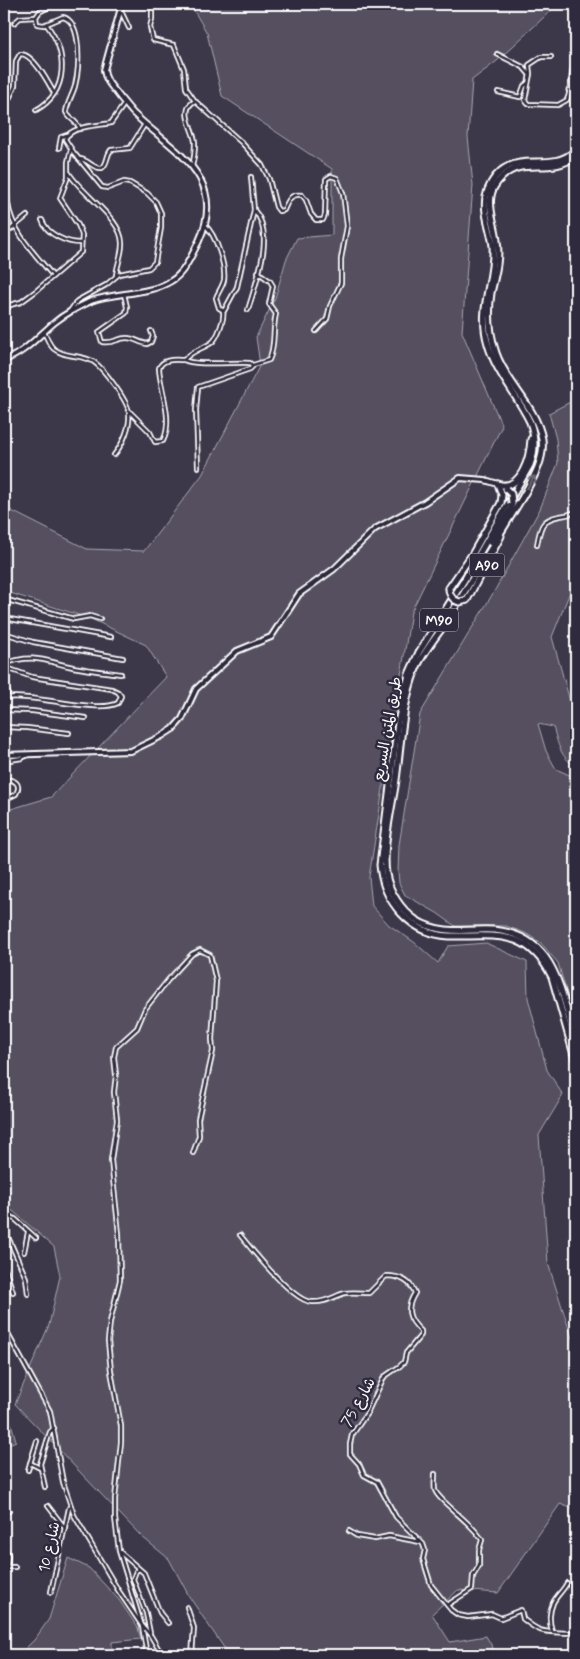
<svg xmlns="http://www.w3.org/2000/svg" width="580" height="1659" font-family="Mynerve,'Playpen Sans Arabic',sans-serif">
<rect width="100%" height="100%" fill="#3c3749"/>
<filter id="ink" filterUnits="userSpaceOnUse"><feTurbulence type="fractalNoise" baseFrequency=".02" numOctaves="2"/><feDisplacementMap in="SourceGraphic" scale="10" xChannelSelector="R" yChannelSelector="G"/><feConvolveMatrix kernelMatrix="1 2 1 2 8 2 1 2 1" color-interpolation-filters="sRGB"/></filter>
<g filter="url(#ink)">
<g fill="#555060" stroke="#aaa8b0">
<path d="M 190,4 L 558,4 L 497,61 L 472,80 L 468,137 L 473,185 L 462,332 L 502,426 L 411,612 L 369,877 L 372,906 L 389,925 L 414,942 L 438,963 L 448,946 L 486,943 L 527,962 L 528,998 L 547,1070 L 563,1095 L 539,1135 L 548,1263 L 576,1351 L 576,1510 L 560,1504 L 498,1593 L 458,1590 L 432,1614 L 450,1642 L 486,1636 L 497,1655 L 229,1655 L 190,1598 L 169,1559 L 141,1536 L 15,1404 L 49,1325 L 60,1276 L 54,1247 L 13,1211 L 4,1209 L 4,811 L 51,797 L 166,677 L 146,645 L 91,619 L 4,591 L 4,507 L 87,549 L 144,551 L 202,475 L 260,365 L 256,337 L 275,298 L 286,260 L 297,238 L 332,235 L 332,169 L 222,96 L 207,33 Z"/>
<path d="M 576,399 L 576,577 L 552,637 L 573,712 L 576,714 L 576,766 C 560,758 558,743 553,727 L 538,724 L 546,751 L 556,769 L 576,778 L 576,1025 L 558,963 L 540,942 L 525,933 L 506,926 L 455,926 L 437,913 L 405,895 L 399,883 L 398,871 L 399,845 L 420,714 L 495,590 L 540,509 L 558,463 L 556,439 L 549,413 Z"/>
<path d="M 4,1401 L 7,1408 L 16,1441 L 4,1446 Z"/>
<path d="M 68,1558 L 89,1568 L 119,1600 L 138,1628 L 141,1639 L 112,1642 L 112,1655 L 4,1655 L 4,1651 L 20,1654 L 35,1639 L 49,1619 Z"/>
</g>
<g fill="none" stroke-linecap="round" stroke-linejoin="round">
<defs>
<g id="minor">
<path d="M 45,4 L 36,17 L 37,24 L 44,25 L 63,17 C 83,22 79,70 75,86 C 73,94 67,103 66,112 C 69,119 77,121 80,129"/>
<path d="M 152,4 L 152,19 L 150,27 L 153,40 L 174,45 L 184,69 L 186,88 L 195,101"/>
<path d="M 41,11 L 55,4"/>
<path d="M 121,11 L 129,28"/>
<path d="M 14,23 L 20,18 L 36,17"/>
<path d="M 497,54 L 523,67 L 529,74"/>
<path d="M 551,57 L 541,57 L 529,65 L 530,74 L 525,100 L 528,104 L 558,105 L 567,100 C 573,87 570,68 576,59"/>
<path d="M 498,92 L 520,97 L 524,86 L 528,83"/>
<path d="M 4,110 L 15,86 L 16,61 L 20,54 C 33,53 48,82 54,93"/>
<path d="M 36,110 C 69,92 68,52 46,24"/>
<path d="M 4,146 C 10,168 5,184 8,204 C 12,232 36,255 53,276"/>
<path d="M 59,148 L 61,137 L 67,135"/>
<path d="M 79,159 C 89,159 92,169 102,168 C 108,164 106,156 111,150 L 130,148 L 145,124"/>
<path d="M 192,166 C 194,159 195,149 195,142 C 194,129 178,110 195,101 L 241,142 L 262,165 L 269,179 L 276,207 L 279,211 L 284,210 C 288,201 290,193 302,195 L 306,200 L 311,214 L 316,220 L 323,220 L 325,215 L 326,179 L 331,176 L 337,178 L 343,193 L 347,226 L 341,259 L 341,283 L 330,306 L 327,319 L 316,331"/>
<path d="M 69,173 C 82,195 123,219 122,244 C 122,255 117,265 116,276"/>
<path d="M 251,177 L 254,210"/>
<path d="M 42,220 C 47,235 67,243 81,243"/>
<path d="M 205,225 C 216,235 226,266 224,280 C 223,286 218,292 216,298 L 219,308 L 224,311 L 237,287 L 254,210 C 276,233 256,282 248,310"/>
<path d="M 4,235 L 27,216"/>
<path d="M 124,294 L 127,307 L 126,313 L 99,332 L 102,342 C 114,344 117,338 127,338 C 134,338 140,343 147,344 L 151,342 L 153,336 L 151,331"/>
<path d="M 70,311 L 77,301 L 106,285 L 119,274 L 149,268 L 155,262 L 161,228 L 161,213 L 156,202 L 147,193 L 130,183 L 124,182 L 108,188 L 102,187 L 74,153 L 65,139 C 72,125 99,126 111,123 L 125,103"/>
<path d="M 4,312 L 10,305 L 21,302 L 36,291 L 81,252 L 82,235 L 78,225 L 60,198 L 68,177 L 68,162 L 71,149"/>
<path d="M 44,332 C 47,338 49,345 54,349 C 65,358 82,354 94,362 C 104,369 127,400 129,412 C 131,426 123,444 114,455"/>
<path d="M 253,365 L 269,360 C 276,345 272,329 276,314 L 269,304 L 273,286 L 270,281 L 258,272"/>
<path d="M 128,410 L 150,432 L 155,442 L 163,441 C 174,420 160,390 159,368 C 163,358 175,360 184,360"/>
<path d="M 198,467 L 196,410 L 198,387 L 250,369 L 253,366 L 250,363 C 235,362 194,366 184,360 C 191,351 202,349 211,343 C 217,340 225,318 223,311"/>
<path d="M 537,545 C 540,528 541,519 560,516 C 566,515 571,515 576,511"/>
<path d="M 4,599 L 74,619 L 90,616 L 100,619"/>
<path d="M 4,618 L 111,637"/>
<path d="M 576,627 L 574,642 L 576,648"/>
<path d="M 4,633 L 33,642 L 123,658"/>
<path d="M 4,664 C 33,653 45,661 73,667 C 89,670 105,672 121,674"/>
<path d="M 4,667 L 32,677 L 112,689 L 118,692 L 121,696 L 118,703 C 97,714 33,693 4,698"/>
<path d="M 4,688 L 8,692 L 4,697"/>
<path d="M 4,710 L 32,711 L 86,718"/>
<path d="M 4,727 L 27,728 L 69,733"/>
<path d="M 4,761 L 22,758 L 28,755"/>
<path d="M 4,780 C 14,779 22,783 16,794 L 4,800"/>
<path d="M 4,1214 L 15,1219 L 36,1238"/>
<path d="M 8,1215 L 8,1237 L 26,1278 L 28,1294"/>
<path d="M 240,1235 C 252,1250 294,1302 312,1302 C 326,1303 334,1296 345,1293 C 352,1292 361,1293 369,1293 L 386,1276 C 399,1276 410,1280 415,1293 C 405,1309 408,1319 421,1331 L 421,1335 L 406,1353 L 404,1362 L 400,1366 L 384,1377 L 367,1413 L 352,1435 L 350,1444 L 350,1454 L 359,1464 L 364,1475 L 377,1482 L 396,1517 L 423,1544 L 425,1550 L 423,1559 L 431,1585 L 451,1610 L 458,1615 L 468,1617 L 492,1614 L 501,1618 L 521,1610 L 523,1619 C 528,1623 534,1628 540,1630 C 544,1632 572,1634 576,1632"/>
<path d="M 24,1252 L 28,1232"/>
<path d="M 4,1266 L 13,1292"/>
<path d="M 4,1327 L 50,1411 L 63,1482 L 74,1515 L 118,1590 L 141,1624 L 151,1636 L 162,1655"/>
<path d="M 30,1463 L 40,1468"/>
<path d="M 28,1470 L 37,1441"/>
<path d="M 435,1474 C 435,1479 434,1485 435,1490 C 438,1501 474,1524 482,1540 L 479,1550 L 479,1566 L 473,1576 L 472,1589 L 447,1605"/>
<path d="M 45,1487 L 40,1464 L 50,1432 L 54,1428"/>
<path d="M 48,1506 L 65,1528"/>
<path d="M 4,1509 L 9,1511"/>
<path d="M 349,1531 L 357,1536 L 375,1539 L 389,1536 L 420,1542"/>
<path d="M 4,1545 L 8,1555 L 7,1567 L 15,1567"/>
<path d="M 120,1552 L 144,1573 L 160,1613 L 168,1623"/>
<path d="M 139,1569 L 136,1571 L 133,1579 L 146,1613 L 150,1633"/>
<path d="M 51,1592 L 69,1508"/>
<path d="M 187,1607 L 194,1628 L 192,1655"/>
<path d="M 552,1631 C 549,1622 549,1612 553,1603 C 556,1596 563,1591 567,1583"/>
<path d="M 147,1655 L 142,1626 L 119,1551 L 115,1518 L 115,1499 L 121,1442 L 121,1426 L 111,1371 L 108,1341 L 110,1322 L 120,1280 L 119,1234 L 111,1160 L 117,1120 L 114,1092 L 116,1075 L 114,1057 L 116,1047 L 137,1028 L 145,1009 L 168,980 L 192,954 L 200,950 L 210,955 L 216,981 L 212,1039 L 213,1051 L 198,1119 L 199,1136 L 193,1153"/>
</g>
<g id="secondary">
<path d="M 4,360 C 24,354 39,335 55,322 C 66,313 78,307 91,301 C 115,292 149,295 171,281 C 185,273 192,254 199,241 C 229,175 171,150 133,113 C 127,106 121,99 116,92 C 110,85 105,79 104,70 L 122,4"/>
<path d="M 4,755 L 131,751 L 162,736 L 173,729 L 182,719 L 196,689 L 237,651 L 271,637 L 299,594 L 334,569 L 375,529 L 425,502 L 460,478 L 485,480 L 498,484"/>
</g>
<g id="motorway">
<path d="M 570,90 L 576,88"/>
<path d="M 576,150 C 551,173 525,152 501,171 C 493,178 488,187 486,197 C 483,213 491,230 493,246 C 495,281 477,308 488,344 C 496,373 517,395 530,422 C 535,436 536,450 530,465 L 466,577 L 419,652 L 409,674 L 398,722 L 380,865 C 383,902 411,934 449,936 C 495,937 527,927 552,977 L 576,1062"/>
<path d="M 576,156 C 550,176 523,156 502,177 C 497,182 492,189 491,196 C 488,211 496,226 497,241 C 500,259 495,275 491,293 C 488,313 489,333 496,353 C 506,383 536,406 542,439 C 545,461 532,480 522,498 C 497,539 471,580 447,621 C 437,636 423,652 416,669 C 402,703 401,744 396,780 C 392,808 382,845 386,874 C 389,891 401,910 416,920 C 435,932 456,931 478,930 C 555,926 560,987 576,1045"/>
<path d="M 498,484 C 521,492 530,457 531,439"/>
<path d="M 490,542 L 511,508 L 512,503"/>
<path d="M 449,588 L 473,553 L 501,503 L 502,495 L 498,484"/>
<path d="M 467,600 L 501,536"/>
</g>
</defs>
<use href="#minor" stroke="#fff" stroke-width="6"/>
<use href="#secondary" stroke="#fff" stroke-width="8"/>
<use href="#motorway" stroke="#fff" stroke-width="9"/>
<use href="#minor" stroke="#2f2a3d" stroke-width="2.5"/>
<use href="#secondary" stroke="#2f2a3d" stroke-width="4"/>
<use href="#motorway" stroke="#2f2a3d" stroke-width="5"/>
<defs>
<g id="motorway-bridge">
<path d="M 506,489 L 511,494 L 512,503"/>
<path d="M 449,588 C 449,595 453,601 460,602 L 467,600"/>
</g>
</defs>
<use href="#motorway-bridge" stroke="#fff" stroke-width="9" stroke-linecap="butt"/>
<use href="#motorway-bridge" stroke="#2f2a3d" stroke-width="5"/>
</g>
<defs><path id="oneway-shaft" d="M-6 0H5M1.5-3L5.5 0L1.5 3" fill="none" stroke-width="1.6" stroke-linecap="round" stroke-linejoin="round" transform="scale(1.25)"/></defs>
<use stroke="#6d6a77" href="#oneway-shaft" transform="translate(531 482) rotate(-60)"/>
</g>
<g text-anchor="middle" stroke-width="5" stroke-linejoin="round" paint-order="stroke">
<g fill="#2f2a3d" stroke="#c1bfc5" stroke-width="1">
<rect x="469.5" y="553.5" width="35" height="23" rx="4"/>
<rect x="420" y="608.5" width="38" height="23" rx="4"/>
</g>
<g font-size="14" font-weight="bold" fill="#fff">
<text x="487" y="570">A90</text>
<text x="439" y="625">M90</text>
</g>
<g font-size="15" fill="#fff" stroke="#2f2a3d">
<text transform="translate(387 729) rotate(-80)" y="5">طريق المتن السريع</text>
<text transform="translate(358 1402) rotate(-61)" y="5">شارع 75</text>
<text transform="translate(49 1547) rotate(-77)" y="5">شارع 10</text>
</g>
</g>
<rect width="580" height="1659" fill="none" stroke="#2f2a3d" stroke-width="20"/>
<rect x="10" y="10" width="560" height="1639" fill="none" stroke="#fff" stroke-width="2" filter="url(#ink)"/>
</svg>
